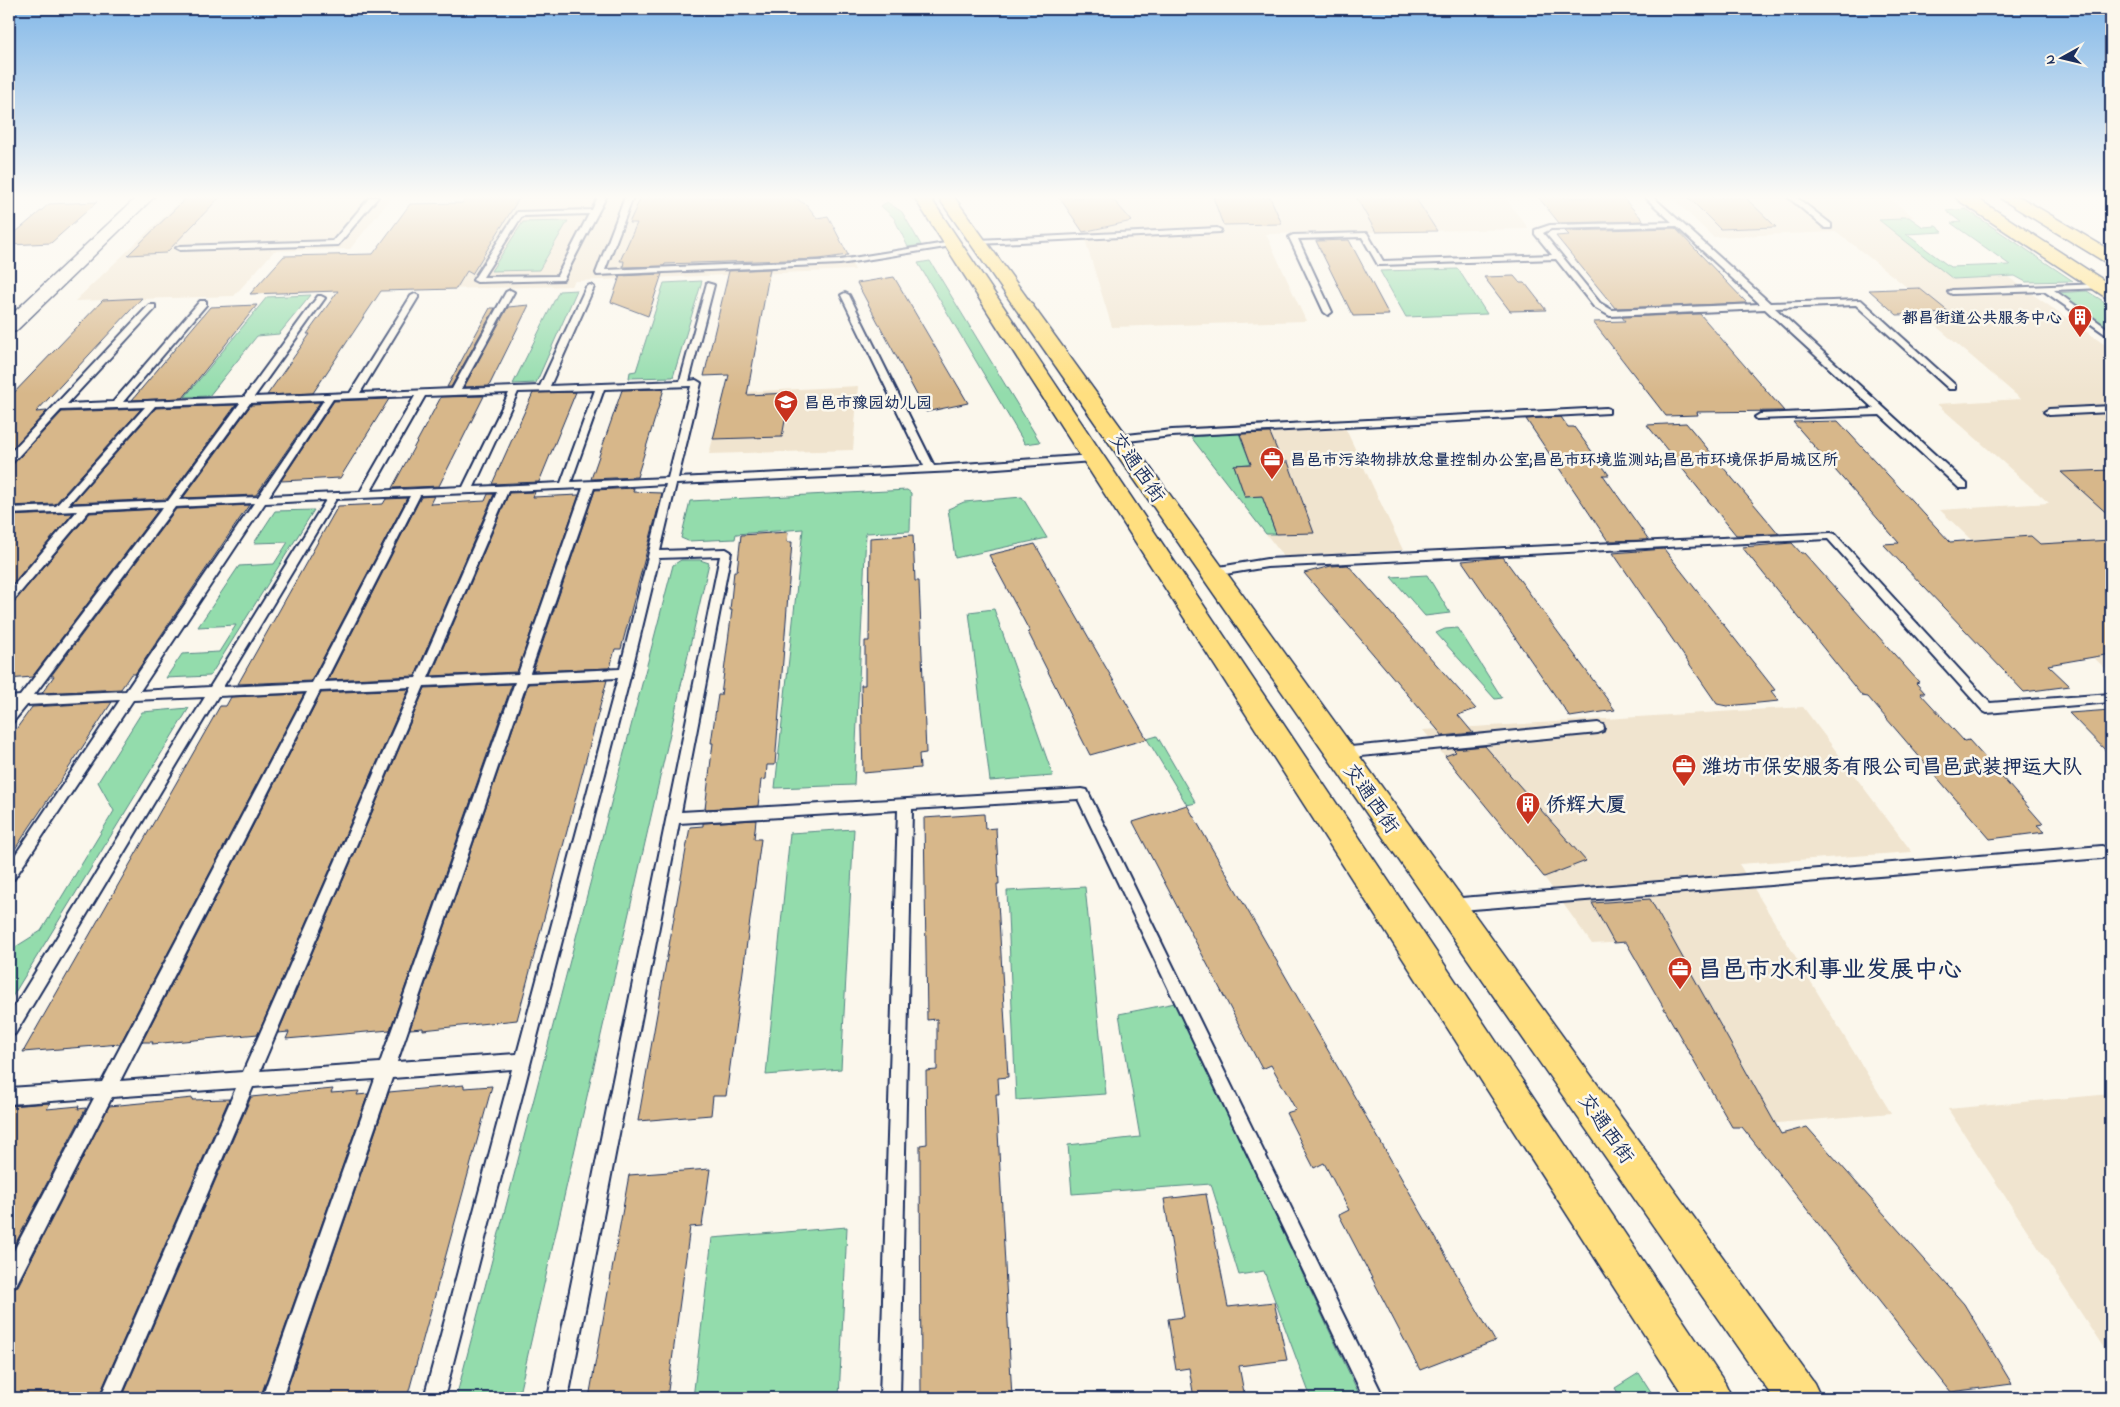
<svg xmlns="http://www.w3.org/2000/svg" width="2120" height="1407" font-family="'Indie Flower','LXGW WenKai TC',sans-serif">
<rect width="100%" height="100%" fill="#fbf7ec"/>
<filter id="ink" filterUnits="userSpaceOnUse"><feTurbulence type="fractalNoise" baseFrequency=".02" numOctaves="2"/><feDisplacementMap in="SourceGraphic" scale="10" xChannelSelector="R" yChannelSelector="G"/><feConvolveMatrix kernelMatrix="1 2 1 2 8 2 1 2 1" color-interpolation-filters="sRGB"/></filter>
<g filter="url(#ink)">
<g fill="#f0e4cf">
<path d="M 184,197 L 392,197 L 350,249 L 274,251 L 234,296 L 75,301 Z"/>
<path d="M 466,197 L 793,197 L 807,205 L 817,217 L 828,216 L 855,270 L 575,281 L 571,286 L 402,290 Z"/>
<path d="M 1065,197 L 1504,197 L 1529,229 L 1266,234 L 1306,321 L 1112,327 L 1083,233 L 1070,213 Z"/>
<path d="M 1671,197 L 1888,197 L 1914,217 L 1880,221 L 1953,279 L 2008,277 L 2111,349 L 2111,674 L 1940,510 L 2049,503 L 1937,404 L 2021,399 L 1893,289 L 1908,288 L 1837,232 L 1713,237 Z"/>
<path d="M 858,386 L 853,450 L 709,454 L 725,393 Z"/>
<path d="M 1341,419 L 1403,550 L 1284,557 L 1183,427 Z"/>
<path d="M 1803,707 L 1912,852 L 1739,864 L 1891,1113 L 1732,1127 L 1626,942 L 1592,944 L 1544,877 L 1423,730 Z"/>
<path d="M 2111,1094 L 2111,1359 L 1948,1109 Z"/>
</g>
<g fill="#93dcac" stroke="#578685">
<path d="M 887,202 L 902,212 L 921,245 L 908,247 L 894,218 L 881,206 Z"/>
<path d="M 1966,209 L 2073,281 L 2026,282 L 2015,276 L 1953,279 L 1879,220 L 1902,219 L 1900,217 L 1909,217 L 1923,227 L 1936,226 L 1943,232 L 1906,234 L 1950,267 L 2010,265 L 1951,223 L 1961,222 L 1946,211 Z"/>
<path d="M 568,221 L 539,270 L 491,271 L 523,222 Z"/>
<path d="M 930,261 L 1040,442 L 1025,444 L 918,263 Z"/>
<path d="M 1458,269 L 1487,314 L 1406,317 L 1380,271 Z"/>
<path d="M 702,281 L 673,377 L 629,378 L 630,372 L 636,371 L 664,283 Z"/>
<path d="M 577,290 L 536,383 L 513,384 L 559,291 Z"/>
<path d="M 2087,291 L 2111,306 L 2111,331 L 2056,293 Z"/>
<path d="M 311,295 L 279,334 L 257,336 L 209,396 L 185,397 L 267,297 Z"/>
<path d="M 1239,433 L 1251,464 L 1234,465 L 1245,497 L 1262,496 L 1276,534 L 1266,534 L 1191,437 Z"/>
<path d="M 907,490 L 911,493 L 910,531 L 866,533 L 854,785 L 775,788 L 803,529 L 736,534 L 735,539 L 688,541 L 681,538 L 690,501 Z"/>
<path d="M 1022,497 L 1047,538 L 955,558 L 948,509 L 964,502 Z"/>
<path d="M 314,510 L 210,676 L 166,678 L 182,654 L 219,652 L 236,625 L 198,627 L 239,566 L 274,564 L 288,542 L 254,543 L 275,511 Z"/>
<path d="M 681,560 L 700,560 L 709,563 L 518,1398 L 456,1398 L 673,565 Z"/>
<path d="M 1427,575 L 1450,613 L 1425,616 L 1391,577 Z"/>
<path d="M 994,609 L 1053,776 L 990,781 L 969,612 Z"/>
<path d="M 1458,628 L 1502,698 L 1495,699 L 1436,633 L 1445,629 Z"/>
<path d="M 189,708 L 9,1002 L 9,951 L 41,931 L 114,811 L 98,782 L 142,712 Z"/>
<path d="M 1157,736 L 1196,803 L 1187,805 L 1147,739 Z"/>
<path d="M 854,829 L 841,1069 L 766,1075 L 790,833 Z"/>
<path d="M 1085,887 L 1106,1094 L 1016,1100 L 1007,891 Z"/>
<path d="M 1175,1003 L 1361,1398 L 1311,1398 L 1264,1271 L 1239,1275 L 1211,1184 L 1072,1194 L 1068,1145 L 1140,1137 L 1119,1014 Z"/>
<path d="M 847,1227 L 839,1398 L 693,1398 L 712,1238 Z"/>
<path d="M 1639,1373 L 1655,1398 L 1621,1398 L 1615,1388 Z"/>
</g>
<g fill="#d7b78a" stroke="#1b2f5e">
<path d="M 187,197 L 220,197 L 166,253 L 128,255 Z"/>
<path d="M 466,197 L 520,197 L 472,274 L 467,271 L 456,289 L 381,291 L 313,393 L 267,395 L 310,334 L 307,334 L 338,291 L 250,294 L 284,256 L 373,254 L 410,204 L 462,203 Z"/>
<path d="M 641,197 L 793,197 L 807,205 L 817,218 L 828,216 L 848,255 L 819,259 L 665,264 L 664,266 L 623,267 L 624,261 L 620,261 L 637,223 L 629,223 Z"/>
<path d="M 1059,197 L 1111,197 L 1132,221 L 1083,232 Z"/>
<path d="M 1213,197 L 1270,197 L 1282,224 L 1223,225 Z"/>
<path d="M 1356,197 L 1415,197 L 1437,231 L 1376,232 Z"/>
<path d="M 1538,197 L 1622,197 L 1644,221 L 1559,223 Z"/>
<path d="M 1688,197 L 1745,197 L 1776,227 L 1720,229 Z"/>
<path d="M 97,202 L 51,243 L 9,245 L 9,238 L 49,204 Z"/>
<path d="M 1675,228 L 1747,303 L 1615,308 L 1556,236 L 1569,235 L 1565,231 Z"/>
<path d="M 1349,240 L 1389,315 L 1353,316 L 1316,241 Z"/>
<path d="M 770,269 L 747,395 L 790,393 L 782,437 L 713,439 L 729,375 L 704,376 L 729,271 Z"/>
<path d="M 662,274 L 648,316 L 611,302 L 620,276 Z"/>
<path d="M 1514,276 L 1520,283 L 1525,283 L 1546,310 L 1510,311 L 1484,277 Z"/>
<path d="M 894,277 L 968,403 L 926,412 L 857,283 Z"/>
<path d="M 1919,288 L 1950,313 L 1897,315 L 1869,290 Z"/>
<path d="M 142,298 L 36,412 L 47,411 L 9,452 L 9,398 L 103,300 Z"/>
<path d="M 257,305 L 183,398 L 132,400 L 210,307 Z"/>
<path d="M 529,305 L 489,386 L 464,387 L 508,307 Z"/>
<path d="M 490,308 L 495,308 L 451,387 L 447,387 Z"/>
<path d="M 1700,314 L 1784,411 L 1697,412 L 1698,415 L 1666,416 L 1593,322 L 1625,321 L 1622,317 Z"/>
<path d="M 664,389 L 637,477 L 591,479 L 622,390 Z"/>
<path d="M 576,392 L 539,482 L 492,484 L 533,393 Z"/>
<path d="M 484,396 L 439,486 L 392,488 L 441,397 Z"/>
<path d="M 389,399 L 340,478 L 281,481 L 334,401 Z"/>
<path d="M 320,402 L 256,495 L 183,498 L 251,405 Z"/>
<path d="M 236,405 L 167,499 L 72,503 L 156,408 Z"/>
<path d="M 141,409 L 55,504 L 9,506 L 9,465 L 14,463 L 62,412 Z"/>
<path d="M 1561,417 L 1568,427 L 1574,427 L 1609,475 L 1603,475 L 1649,540 L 1608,541 L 1526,419 Z"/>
<path d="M 1838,421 L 1950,542 L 2031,536 L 2040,544 L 2111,540 L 2111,654 L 2048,665 L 2070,686 L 2024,692 L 1883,544 L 1899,543 L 1793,422 Z"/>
<path d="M 1686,423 L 1779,534 L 1736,535 L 1647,425 Z"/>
<path d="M 1270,433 L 1282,462 L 1288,462 L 1314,533 L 1276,534 L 1262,496 L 1245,497 L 1234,465 L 1251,464 L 1240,434 Z"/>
<path d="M 2111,470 L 2111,517 L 2061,472 Z"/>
<path d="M 634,488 L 633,492 L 662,493 L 621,649 L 615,649 L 610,668 L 533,671 L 595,490 Z"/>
<path d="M 535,492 L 533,497 L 579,495 L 517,672 L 431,676 L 509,493 Z"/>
<path d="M 488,494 L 494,494 L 415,676 L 328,680 L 421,497 L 434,496 L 430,504 L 485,501 Z"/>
<path d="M 407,498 L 311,681 L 238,684 L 338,506 L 383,504 L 386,499 Z"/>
<path d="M 249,505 L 135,674 L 131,674 L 121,689 L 42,693 L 54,676 L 51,676 L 176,509 Z"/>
<path d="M 159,509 L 32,677 L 9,679 L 9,604 L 14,602 L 90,513 Z"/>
<path d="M 73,513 L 9,588 L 9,516 Z"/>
<path d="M 788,532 L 787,542 L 792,542 L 775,765 L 767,765 L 766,779 L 761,780 L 758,806 L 705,809 L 713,743 L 711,743 L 718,695 L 721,695 L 732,610 L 730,610 L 734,571 L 737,571 L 741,535 Z"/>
<path d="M 913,535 L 915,581 L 919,581 L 926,753 L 919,754 L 920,768 L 863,773 L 861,685 L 865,685 L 865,641 L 869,641 L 870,538 Z"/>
<path d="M 1792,543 L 1801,553 L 1804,553 L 1919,682 L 1916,683 L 1925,693 L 1920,693 L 1964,741 L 1969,740 L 1994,768 L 2043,824 L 2037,825 L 2045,832 L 1990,839 L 1868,697 L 1862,696 L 1742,547 Z"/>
<path d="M 1035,544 L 1147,739 L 1090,755 L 1028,632 L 1030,632 L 989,555 Z"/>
<path d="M 1664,549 L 1775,690 L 1771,691 L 1779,701 L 1727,706 L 1717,704 L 1613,553 Z"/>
<path d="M 1503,557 L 1615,710 L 1570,717 L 1462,561 Z"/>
<path d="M 1348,565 L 1476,709 L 1458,715 L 1473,733 L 1443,736 L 1304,573 L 1331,566 Z"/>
<path d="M 607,680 L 517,1020 L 423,1030 L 423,1028 L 410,1029 L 528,684 Z"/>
<path d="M 512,684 L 390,1030 L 286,1039 L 289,1032 L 278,1033 L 425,688 Z"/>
<path d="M 409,689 L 258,1034 L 152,1044 L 153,1042 L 142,1042 L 321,693 Z"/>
<path d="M 304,694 L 120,1044 L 23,1052 L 220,706 L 226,706 L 231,697 Z"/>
<path d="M 112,702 L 57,786 L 9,858 L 9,739 L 32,707 Z"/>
<path d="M 2111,710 L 2111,756 L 2069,713 Z"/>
<path d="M 1485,746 L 1510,775 L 1586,861 L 1544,877 L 1445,756 L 1456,752 L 1453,749 Z"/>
<path d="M 1187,805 L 1495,1341 L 1420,1370 L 1339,1215 L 1349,1210 L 1324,1163 L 1314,1168 L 1286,1113 L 1296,1110 L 1271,1065 L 1262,1069 L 1133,822 Z"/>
<path d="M 984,814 L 985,829 L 996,828 L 999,884 L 997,884 L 1008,1077 L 998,1078 L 999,1094 L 996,1094 L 1012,1398 L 921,1398 L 920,1145 L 927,1144 L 926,1071 L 937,1070 L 937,1019 L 927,1020 L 924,818 Z"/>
<path d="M 756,820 L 754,839 L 761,839 L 726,1096 L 713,1096 L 711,1115 L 638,1121 L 690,827 L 703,826 L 703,823 Z"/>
<path d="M 1650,899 L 1781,1134 L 1807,1127 L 1964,1304 L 2012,1384 L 1951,1392 L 1742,1127 L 1732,1127 L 1626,942 L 1614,943 L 1592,903 Z"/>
<path d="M 464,1085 L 464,1088 L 492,1086 L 407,1398 L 284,1398 L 389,1092 Z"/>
<path d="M 333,1089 L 331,1093 L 359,1091 L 357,1095 L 368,1094 L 260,1398 L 122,1398 L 251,1097 Z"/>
<path d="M 193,1098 L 192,1100 L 229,1099 L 98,1398 L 9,1398 L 9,1289 L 18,1286 L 109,1106 Z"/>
<path d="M 50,1103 L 47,1109 L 79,1106 L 78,1109 L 86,1108 L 9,1256 L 9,1106 Z"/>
<path d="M 710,1169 L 702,1226 L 690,1227 L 667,1398 L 589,1398 L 629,1175 Z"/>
<path d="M 1206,1194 L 1228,1307 L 1274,1302 L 1287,1360 L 1239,1366 L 1245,1398 L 1194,1398 L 1189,1368 L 1176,1370 L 1168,1319 L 1184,1317 L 1164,1199 Z"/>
</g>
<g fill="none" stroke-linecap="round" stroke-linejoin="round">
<defs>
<g id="lane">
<path d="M 370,197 L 378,197 L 338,245 L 180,250 L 176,248 L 180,246 L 333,241 Z"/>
<path d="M 598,197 L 606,197 L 563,280 L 477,282 L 473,280 L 517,212 L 592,210 ZM 589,214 L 557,276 L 483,277 L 522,216 Z"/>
<path d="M 625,197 L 633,197 L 605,270 L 840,260 L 952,242 L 956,244 L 952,246 L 840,264 L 597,275 L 596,273 Z"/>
<path d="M 1645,197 L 1653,197 L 1770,303 L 1861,300 L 1955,385 L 1955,389 L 1949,389 L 1856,305 L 1775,308 L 1967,484 L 1967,488 L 1959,488 L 1880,415 L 1757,419 L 1755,417 L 1760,414 L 1874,409 L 1765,309 L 1610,316 L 1594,307 L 1556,259 L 1381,265 L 1378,265 L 1362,237 L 1298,239 L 1332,312 L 1328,315 L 1324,312 L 1289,237 L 1293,235 L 1367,233 L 1383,261 L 1552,255 L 1535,234 L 1535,230 L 1550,225 L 1672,222 ZM 1676,226 L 1760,304 L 1612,310 L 1600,303 L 1543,233 L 1551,229 Z"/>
<path d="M 1788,197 L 1796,197 L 1831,224 L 1831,228 L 1825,228 Z"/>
<path d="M 1217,228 L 1221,230 L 1220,232 L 978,244 L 974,242 L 978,240 Z"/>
<path d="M 707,283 L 714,285 L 689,381 L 696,380 L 701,383 L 678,478 L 924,466 L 841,295 L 845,293 L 849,295 L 934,466 L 1093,455 L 1098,458 L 1093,461 L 956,471 L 676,484 L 660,551 L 726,549 L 731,552 L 681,812 L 1082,789 L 1087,790 L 1384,1398 L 1364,1398 L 1078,799 L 912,809 L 900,1398 L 880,1398 L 898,810 L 679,823 L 568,1398 L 548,1398 L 720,556 L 659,558 L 631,673 L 444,1398 L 424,1398 L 512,1069 L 392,1078 L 282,1398 L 262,1398 L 375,1079 L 253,1087 L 120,1398 L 100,1398 L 236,1088 L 112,1097 L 16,1285 L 9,1287 L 9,1260 L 94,1098 L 9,1104 L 9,1088 L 102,1082 L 307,692 L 218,696 L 15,1034 L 9,1036 L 9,1015 L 205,697 L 133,700 L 14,879 L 9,881 L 9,864 L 120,700 L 27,705 L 13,722 L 9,724 L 9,710 L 12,705 L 9,705 L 9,697 L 20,696 L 163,507 L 89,511 L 13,601 L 9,602 L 9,591 L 77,511 L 9,514 L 9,508 L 56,506 L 145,407 L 61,410 L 13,462 L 9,463 L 9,454 L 149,305 L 155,305 L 155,309 L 67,404 L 113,402 L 200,301 L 206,301 L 206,305 L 123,402 L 244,397 L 318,296 L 321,296 L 325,298 L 254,397 L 350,393 L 411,296 L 415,294 L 419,296 L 360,393 L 452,389 L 506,292 L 510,290 L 514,292 L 461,389 L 540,386 L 586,287 L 590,285 L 594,287 L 550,386 L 680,381 ZM 691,386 L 668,478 L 571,482 L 604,389 ZM 595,390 L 561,483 L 474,487 L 518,392 ZM 509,393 L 463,487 L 371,491 L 425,396 ZM 415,396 L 360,492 L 269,496 L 333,399 ZM 324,400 L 258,497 L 179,500 L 250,403 ZM 240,403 L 168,501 L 68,505 L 155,406 ZM 666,484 L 620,669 L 530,673 L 594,488 ZM 583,488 L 518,674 L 428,678 L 508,491 ZM 497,492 L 416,678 L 325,682 L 420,495 ZM 410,496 L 312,683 L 223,687 L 336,499 ZM 326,500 L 210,687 L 140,691 L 265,503 ZM 254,503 L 126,691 L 34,695 L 175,507 ZM 618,678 L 517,1054 L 397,1062 L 527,682 ZM 515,682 L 380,1063 L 260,1071 L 424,686 ZM 412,687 L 243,1072 L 120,1081 L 320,691 Z"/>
<path d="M 2101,284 L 2105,286 L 2104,288 L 2054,290 L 2111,331 L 2111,338 L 2044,291 L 1952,294 L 1948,292 L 1952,290 Z"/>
<path d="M 2111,406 L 2111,412 L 2049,415 L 2044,412 L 2049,409 Z"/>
<path d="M 1606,408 L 1609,409 L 1609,413 L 1172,436 L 1118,442 L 1113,439 L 1118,436 L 1172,430 Z"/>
<path d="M 1831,533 L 1835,534 L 1990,703 L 2111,694 L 2111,702 L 1987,713 L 1983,711 L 1828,539 L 1267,567 L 1213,576 L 1207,572 L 1213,568 L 1267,559 Z"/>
<path d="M 1598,723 L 1603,725 L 1604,728 L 1603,731 L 1598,733 L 1340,758 L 1335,756 L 1333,753 L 1335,750 L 1340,748 Z"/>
<path d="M 2102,846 L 2107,848 L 2109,852 L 2107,856 L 2102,858 L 1449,911 L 1444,909 L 1442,905 L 1444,901 L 1449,899 Z"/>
</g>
<path id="secondary" d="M 137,197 L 154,197 L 16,331 L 9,333 L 9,317 Z"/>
<g id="primary">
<path d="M 914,197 L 930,197 L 1725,1383 L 1732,1398 L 1685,1398 Z"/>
<path d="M 938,197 L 954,197 L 1814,1383 L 1821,1398 L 1773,1398 Z"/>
<path d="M 1956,197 L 1975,197 L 2111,285 L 2111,298 L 2105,297 L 1958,200 Z"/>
<path d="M 2001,197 L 2020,197 L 2111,251 L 2111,263 L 2105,262 L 2003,200 Z"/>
</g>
</defs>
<use href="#lane" stroke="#1b2f5e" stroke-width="4"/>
<use href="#secondary" stroke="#1b2f5e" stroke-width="3"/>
<use href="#primary" stroke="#1b2f5e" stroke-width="3"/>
<use href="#lane" fill="#fbf7ec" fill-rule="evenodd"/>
<use href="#secondary" fill="#fbf7ec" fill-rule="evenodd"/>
<use href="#primary" fill="#ffdf80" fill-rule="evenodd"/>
</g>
</g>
<linearGradient id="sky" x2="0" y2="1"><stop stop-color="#83b8e8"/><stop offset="0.5" stop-color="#fdfbf6"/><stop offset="1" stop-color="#fdfbf6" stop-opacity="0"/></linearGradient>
<rect width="2120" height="394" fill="url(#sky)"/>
<defs>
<symbol id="building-pin" viewBox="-11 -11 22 30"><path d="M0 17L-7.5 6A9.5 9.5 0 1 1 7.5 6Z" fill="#c8321e" stroke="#fbf7ec"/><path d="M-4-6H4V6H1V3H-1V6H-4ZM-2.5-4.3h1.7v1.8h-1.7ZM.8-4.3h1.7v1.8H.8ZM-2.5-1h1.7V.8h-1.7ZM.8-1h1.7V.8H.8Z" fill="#fff"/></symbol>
<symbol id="school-pin" viewBox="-11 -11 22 30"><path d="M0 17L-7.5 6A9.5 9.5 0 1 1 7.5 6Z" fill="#c8321e" stroke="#fbf7ec"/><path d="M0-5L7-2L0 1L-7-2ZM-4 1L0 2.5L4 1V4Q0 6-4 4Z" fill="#fff"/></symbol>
<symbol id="office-pin" viewBox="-11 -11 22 30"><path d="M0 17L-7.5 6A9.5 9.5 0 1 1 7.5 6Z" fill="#c8321e" stroke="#fbf7ec"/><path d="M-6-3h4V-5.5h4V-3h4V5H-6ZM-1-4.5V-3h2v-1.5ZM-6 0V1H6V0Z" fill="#fff"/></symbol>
</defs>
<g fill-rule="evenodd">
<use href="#building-pin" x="2066" y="303" width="28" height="38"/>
<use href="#school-pin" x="772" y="388" width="28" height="38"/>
<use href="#office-pin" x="1258" y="445" width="28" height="38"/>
<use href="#office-pin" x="1670" y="752" width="28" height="38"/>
<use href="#building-pin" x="1514" y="790" width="28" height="38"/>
<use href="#office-pin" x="1666" y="955" width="28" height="38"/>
</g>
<g text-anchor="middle" stroke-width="5" stroke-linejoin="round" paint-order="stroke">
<g font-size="16" font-weight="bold" fill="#1b2f5e" stroke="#fbf7ec" text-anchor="start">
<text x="2062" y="323" text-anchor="end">都昌街道公共服务中心</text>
<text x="804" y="408">昌邑市豫园幼儿园</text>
<text x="1290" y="465">昌邑市污染物排放总量控制办公室;昌邑市环境监测站;昌邑市环境保护局城区所</text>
</g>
<g font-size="20" fill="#1b2f5e" stroke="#fbf7ec">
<text transform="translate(1138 467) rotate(55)" y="7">交通西街</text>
<text transform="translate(1372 798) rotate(55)" y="7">交通西街</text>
<text transform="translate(1607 1128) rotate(55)" y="7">交通西街</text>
</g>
<g font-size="20" font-weight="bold" fill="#1b2f5e" stroke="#fbf7ec" text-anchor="start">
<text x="1702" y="773">潍坊市保安服务有限公司昌邑武装押运大队</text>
<text x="1546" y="811">侨辉大厦</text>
</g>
<g font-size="24" font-weight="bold" fill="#1b2f5e" stroke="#fbf7ec" text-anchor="start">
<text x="1698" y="977">昌邑市水利事业发展中心</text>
</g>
</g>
<rect width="2120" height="1407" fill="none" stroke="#fbf7ec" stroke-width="30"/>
<rect x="15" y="15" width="2090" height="1377" fill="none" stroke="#1b2f5e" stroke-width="2" filter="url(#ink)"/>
<g transform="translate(2062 58) rotate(262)" stroke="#fbf7ec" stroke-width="4" paint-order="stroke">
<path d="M0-4L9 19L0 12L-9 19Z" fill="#1b2f5e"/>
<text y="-8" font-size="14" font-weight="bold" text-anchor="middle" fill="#1b2f5e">N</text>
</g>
</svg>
